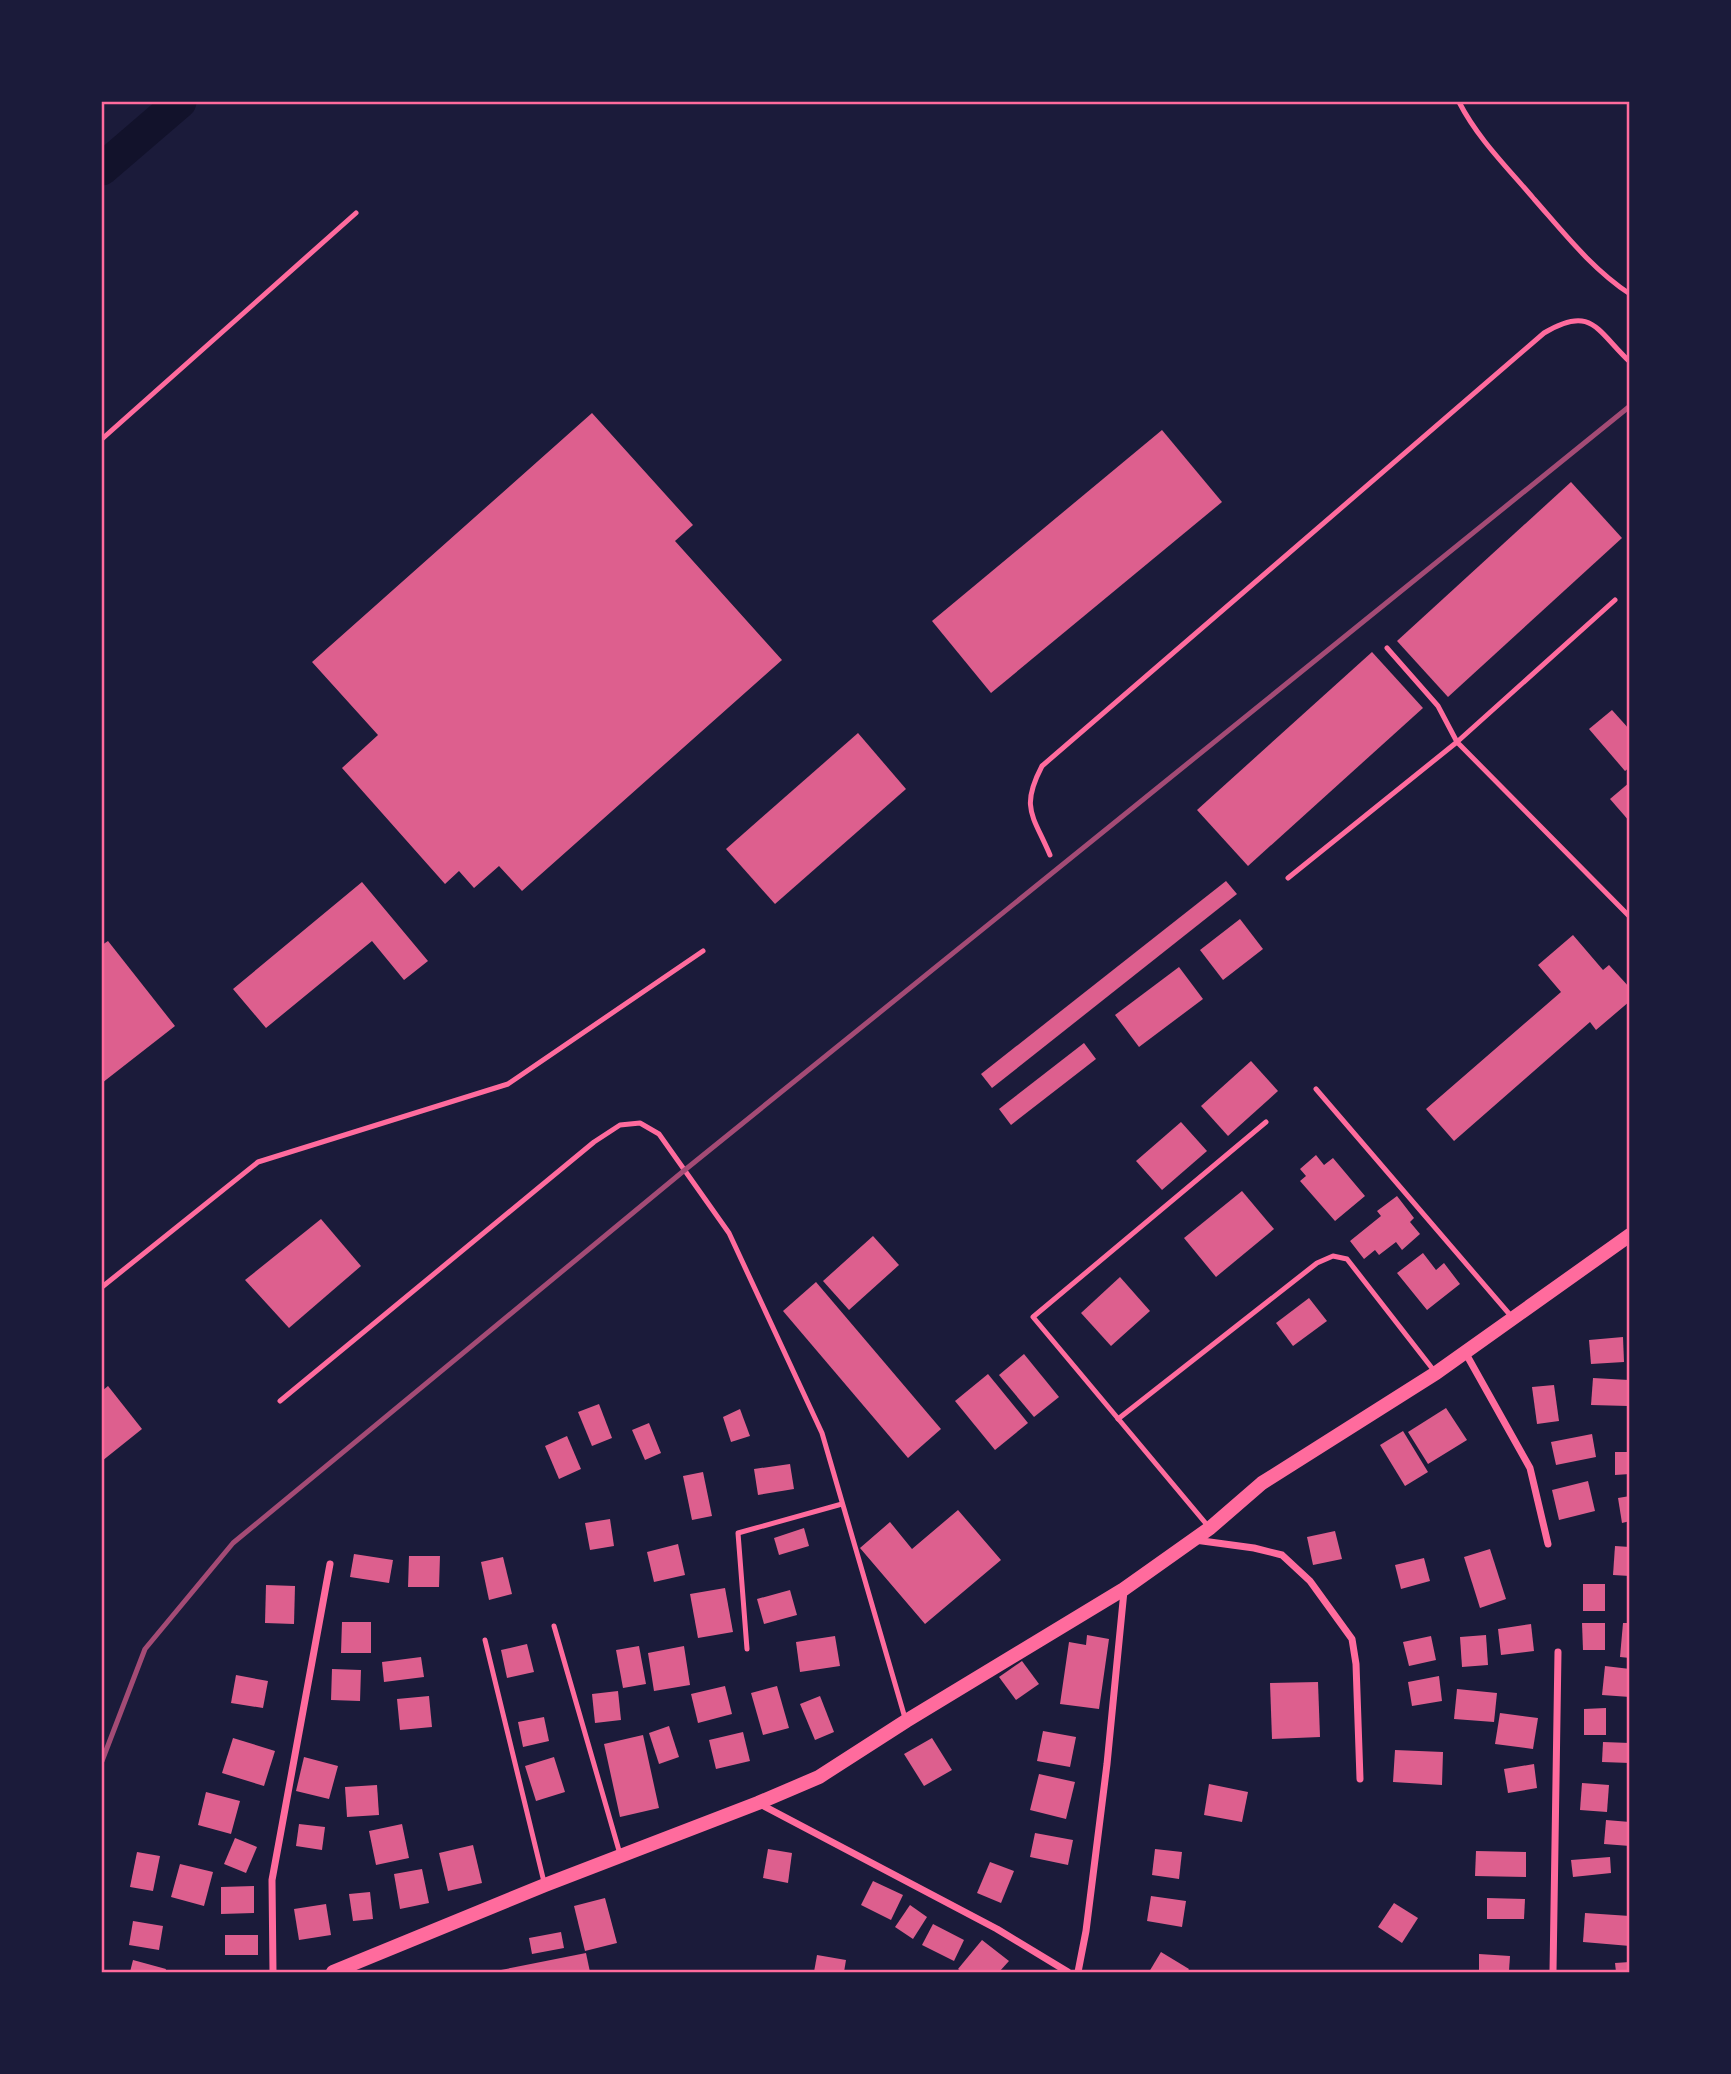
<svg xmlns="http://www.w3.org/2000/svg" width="1731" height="2074" font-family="Rubik,sans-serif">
<rect width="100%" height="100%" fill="#1b1b3a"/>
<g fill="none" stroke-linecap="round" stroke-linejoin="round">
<path stroke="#12122b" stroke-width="33" d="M 102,169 L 180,102"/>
</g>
<g fill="#dd5f8e">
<path d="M 592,413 L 693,525 L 675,541 L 782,660 L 522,891 L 499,866 L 474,888 L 459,871 L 445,884 L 342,768 L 378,735 L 312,662 Z"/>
<path d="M 1162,430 L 1222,502 L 991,693 L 932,621 Z"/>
<path d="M 1571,482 L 1622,538 L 1448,697 L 1397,641 Z"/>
<path d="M 1372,652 L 1423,708 L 1248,866 L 1197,810 Z"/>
<path d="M 1612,710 L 1630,730 L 1630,767 L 1625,771 L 1589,729 Z"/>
<path d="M 858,733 L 906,789 L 775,904 L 726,849 Z"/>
<path d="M 1630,782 L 1630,822 L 1610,799 Z"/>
<path d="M 1226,881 L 1237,894 L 992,1088 L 981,1074 Z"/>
<path d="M 362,882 L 428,961 L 404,980 L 372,941 L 266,1028 L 233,989 Z"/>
<path d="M 1240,919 L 1263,949 L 1223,980 L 1200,950 Z"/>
<path d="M 1573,935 L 1603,970 L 1609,965 L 1630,988 L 1630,1001 L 1596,1030 L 1590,1022 L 1454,1141 L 1426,1109 L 1561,992 L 1538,965 Z"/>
<path d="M 108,941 L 175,1026 L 102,1083 L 102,945 Z"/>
<path d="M 1179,967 L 1203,999 L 1139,1047 L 1115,1015 Z"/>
<path d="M 1084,1043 L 1096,1059 L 1011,1125 L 999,1109 Z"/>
<path d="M 1251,1061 L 1278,1091 L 1228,1136 L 1201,1106 Z"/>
<path d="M 1181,1122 L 1207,1151 L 1162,1190 L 1136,1161 Z"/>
<path d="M 1316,1155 L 1324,1165 L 1333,1158 L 1365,1196 L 1335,1221 L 1300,1181 L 1306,1176 L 1300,1169 Z"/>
<path d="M 1242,1191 L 1274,1229 L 1216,1277 L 1184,1238 Z"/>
<path d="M 1397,1196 L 1414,1218 L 1410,1222 L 1420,1234 L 1402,1250 L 1396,1242 L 1379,1255 L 1375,1250 L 1364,1259 L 1350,1241 L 1381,1216 L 1377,1211 Z"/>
<path d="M 321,1219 L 361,1266 L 289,1328 L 245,1280 Z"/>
<path d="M 873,1236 L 899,1265 L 849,1310 L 823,1281 Z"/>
<path d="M 1423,1253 L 1436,1270 L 1444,1263 L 1460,1284 L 1427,1310 L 1397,1273 Z"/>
<path d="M 1120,1277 L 1150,1311 L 1111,1346 L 1081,1313 Z"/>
<path d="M 816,1282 L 941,1429 L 908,1458 L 783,1311 Z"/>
<path d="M 1309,1298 L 1327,1321 L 1293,1346 L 1276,1323 Z"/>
<path d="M 1623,1337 L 1624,1362 L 1591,1364 L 1589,1340 Z"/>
<path d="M 1024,1354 L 1059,1397 L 1034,1417 L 999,1375 Z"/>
<path d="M 988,1374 L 1028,1423 L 995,1450 L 955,1401 Z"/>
<path d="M 1593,1378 L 1629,1380 L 1628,1406 L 1591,1405 Z"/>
<path d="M 1554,1385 L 1559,1421 L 1537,1424 L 1532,1387 Z"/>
<path d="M 108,1386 L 142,1429 L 102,1461 L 102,1391 Z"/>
<path d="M 599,1404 L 612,1438 L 592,1446 L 578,1412 Z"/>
<path d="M 1446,1408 L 1467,1440 L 1428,1464 L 1408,1432 Z"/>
<path d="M 740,1409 L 750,1436 L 731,1442 L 723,1417 Z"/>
<path d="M 649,1423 L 661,1453 L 645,1460 L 632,1430 Z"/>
<path d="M 1403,1431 L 1428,1472 L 1405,1486 L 1380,1445 Z"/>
<path d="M 1592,1434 L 1596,1457 L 1556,1465 L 1551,1442 Z"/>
<path d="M 567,1436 L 581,1469 L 559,1479 L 545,1446 Z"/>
<path d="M 1615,1452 L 1630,1452 L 1630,1474 L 1615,1475 Z"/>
<path d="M 790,1464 L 794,1489 L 758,1495 L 754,1469 Z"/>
<path d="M 703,1472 L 712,1516 L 692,1520 L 683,1476 Z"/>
<path d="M 1588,1481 L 1595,1511 L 1559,1520 L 1552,1490 Z"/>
<path d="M 1630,1496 L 1630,1521 L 1622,1523 L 1618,1498 Z"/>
<path d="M 958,1510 L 1001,1560 L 925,1624 L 860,1548 L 890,1522 L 912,1549 Z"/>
<path d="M 610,1519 L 614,1546 L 590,1550 L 585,1523 Z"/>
<path d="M 804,1528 L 809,1546 L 779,1555 L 774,1538 Z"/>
<path d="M 1335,1531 L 1342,1559 L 1313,1565 L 1307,1537 Z"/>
<path d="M 678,1544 L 685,1575 L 654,1582 L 647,1552 Z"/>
<path d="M 1615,1546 L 1630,1547 L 1630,1576 L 1613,1575 Z"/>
<path d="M 1490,1549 L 1506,1599 L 1480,1608 L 1464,1557 Z"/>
<path d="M 354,1554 L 393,1560 L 389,1583 L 350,1577 Z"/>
<path d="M 409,1556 L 440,1556 L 439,1587 L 408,1587 Z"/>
<path d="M 503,1557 L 512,1594 L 489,1600 L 481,1562 Z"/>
<path d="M 1424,1558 L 1430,1581 L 1401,1589 L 1395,1565 Z"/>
<rect x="1583" y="1584" width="22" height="27"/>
<path d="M 266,1585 L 295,1586 L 294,1624 L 265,1623 Z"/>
<path d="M 725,1588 L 733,1632 L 698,1638 L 690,1594 Z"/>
<path d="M 790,1590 L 797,1615 L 764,1624 L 757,1599 Z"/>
<path d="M 342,1622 L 371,1622 L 371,1653 L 341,1653 Z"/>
<path d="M 1582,1623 L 1605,1623 L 1605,1650 L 1583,1650 Z"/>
<path d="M 1623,1623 L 1630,1623 L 1630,1658 L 1620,1657 Z"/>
<path d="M 1531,1624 L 1534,1651 L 1501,1655 L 1498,1629 Z"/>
<path d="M 1087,1635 L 1109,1639 L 1099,1709 L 1060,1704 L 1069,1642 L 1086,1645 Z"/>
<path d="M 1486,1635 L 1488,1665 L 1462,1667 L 1460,1637 Z"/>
<path d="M 835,1636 L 840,1666 L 800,1672 L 796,1642 Z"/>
<path d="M 1431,1636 L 1436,1660 L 1409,1666 L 1403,1642 Z"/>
<path d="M 527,1644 L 534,1672 L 507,1678 L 501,1650 Z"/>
<path d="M 639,1646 L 646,1684 L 623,1688 L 616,1650 Z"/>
<path d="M 684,1646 L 690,1685 L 654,1691 L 648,1653 Z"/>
<path d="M 421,1657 L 424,1677 L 384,1682 L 382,1662 Z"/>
<path d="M 1022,1661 L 1039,1684 L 1016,1700 L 999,1677 Z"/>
<path d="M 1605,1666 L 1630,1669 L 1630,1697 L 1602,1695 Z"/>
<path d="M 332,1669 L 361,1670 L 360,1701 L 331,1700 Z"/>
<path d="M 236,1675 L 268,1681 L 263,1708 L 231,1703 Z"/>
<path d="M 1439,1676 L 1442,1701 L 1412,1706 L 1408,1682 Z"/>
<path d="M 1318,1682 L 1320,1737 L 1272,1739 L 1270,1683 Z"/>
<path d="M 725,1686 L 732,1714 L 698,1723 L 691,1694 Z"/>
<path d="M 777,1686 L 789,1728 L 763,1735 L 751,1693 Z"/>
<path d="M 1457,1689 L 1497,1693 L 1494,1722 L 1454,1719 Z"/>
<path d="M 618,1691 L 621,1720 L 595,1723 L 592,1694 Z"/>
<path d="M 429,1696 L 432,1727 L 400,1730 L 397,1699 Z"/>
<path d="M 820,1696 L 834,1732 L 815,1740 L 800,1704 Z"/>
<path d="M 1606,1708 L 1606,1735 L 1584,1735 L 1584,1709 Z"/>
<path d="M 1500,1713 L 1538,1718 L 1533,1749 L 1495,1744 Z"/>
<path d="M 544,1717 L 549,1741 L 523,1747 L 518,1722 Z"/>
<path d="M 669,1726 L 679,1757 L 659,1764 L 649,1733 Z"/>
<path d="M 1043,1731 L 1076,1737 L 1070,1767 L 1037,1761 Z"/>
<path d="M 743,1732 L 750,1761 L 716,1769 L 709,1740 Z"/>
<path d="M 643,1735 L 659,1808 L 620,1817 L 604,1744 Z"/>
<path d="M 233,1738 L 275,1751 L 264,1786 L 222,1773 Z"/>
<path d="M 932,1738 L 952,1770 L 924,1786 L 904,1754 Z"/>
<path d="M 1603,1742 L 1630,1743 L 1630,1763 L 1602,1762 Z"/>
<path d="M 1395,1750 L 1443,1752 L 1442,1785 L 1393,1782 Z"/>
<path d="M 304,1757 L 338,1766 L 329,1799 L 296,1791 Z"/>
<path d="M 554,1757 L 565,1792 L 536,1801 L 525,1766 Z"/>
<path d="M 1534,1764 L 1537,1788 L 1508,1793 L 1504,1769 Z"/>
<path d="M 1039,1774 L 1075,1782 L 1066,1819 L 1030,1810 Z"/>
<path d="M 1582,1783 L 1609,1785 L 1607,1812 L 1580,1810 Z"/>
<path d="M 1209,1784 L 1248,1792 L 1242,1822 L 1204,1815 Z"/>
<path d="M 377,1785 L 379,1815 L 347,1817 L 345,1787 Z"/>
<path d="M 206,1792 L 240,1801 L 231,1834 L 198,1825 Z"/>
<path d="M 1606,1820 L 1630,1822 L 1630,1846 L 1604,1844 Z"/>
<path d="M 299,1824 L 325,1827 L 322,1850 L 296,1846 Z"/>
<path d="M 402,1824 L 409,1858 L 376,1865 L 369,1831 Z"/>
<path d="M 1035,1833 L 1073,1840 L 1068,1865 L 1030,1857 Z"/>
<path d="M 235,1838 L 257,1847 L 246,1873 L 224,1864 Z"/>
<path d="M 473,1845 L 482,1883 L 448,1891 L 439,1853 Z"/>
<path d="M 768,1849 L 792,1853 L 788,1883 L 763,1878 Z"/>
<path d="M 1155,1849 L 1182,1852 L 1179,1879 L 1152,1875 Z"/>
<path d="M 1476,1851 L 1526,1852 L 1526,1877 L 1475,1876 Z"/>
<path d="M 137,1852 L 160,1856 L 153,1891 L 130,1887 Z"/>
<path d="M 1610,1857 L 1611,1873 L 1573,1877 L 1571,1860 Z"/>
<path d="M 990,1862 L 1014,1871 L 1001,1903 L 977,1893 Z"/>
<path d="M 180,1864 L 213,1872 L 204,1906 L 171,1897 Z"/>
<path d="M 422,1869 L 429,1903 L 400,1909 L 394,1874 Z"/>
<path d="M 873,1881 L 903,1895 L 891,1920 L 861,1905 Z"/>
<path d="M 254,1886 L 254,1913 L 221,1914 L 221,1887 Z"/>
<path d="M 370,1892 L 373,1919 L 353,1921 L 349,1894 Z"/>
<path d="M 1151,1896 L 1186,1901 L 1182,1927 L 1147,1921 Z"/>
<path d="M 605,1898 L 617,1943 L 585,1951 L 574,1906 Z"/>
<path d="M 1487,1898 L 1525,1899 L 1524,1919 L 1487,1919 Z"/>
<path d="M 1394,1903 L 1418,1918 L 1402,1943 L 1378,1927 Z"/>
<path d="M 326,1904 L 331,1935 L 299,1940 L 294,1909 Z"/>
<path d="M 910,1905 L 927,1917 L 913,1939 L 895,1927 Z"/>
<path d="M 1585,1913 L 1630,1916 L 1630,1946 L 1583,1942 Z"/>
<path d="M 133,1921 L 163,1926 L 159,1950 L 129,1945 Z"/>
<path d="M 933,1924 L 964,1940 L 954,1961 L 922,1945 Z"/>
<path d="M 561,1932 L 564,1948 L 532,1954 L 529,1938 Z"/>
<rect x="225" y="1935" width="33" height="20"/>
<path d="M 982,1940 L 1009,1961 L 999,1972 L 962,1972 L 958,1969 Z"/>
<path d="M 1161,1952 L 1189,1969 L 1187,1972 L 1149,1972 Z"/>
<path d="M 586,1953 L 590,1972 L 496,1972 L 496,1971 Z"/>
<path d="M 1479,1954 L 1510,1956 L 1509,1971 L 1479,1970 Z"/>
<path d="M 817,1955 L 846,1960 L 844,1972 L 814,1972 Z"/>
<path d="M 133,1960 L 166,1969 L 165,1972 L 130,1972 Z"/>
<path d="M 1630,1962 L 1630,1972 L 1616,1972 L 1615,1963 Z"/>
</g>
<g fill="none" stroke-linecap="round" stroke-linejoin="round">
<g stroke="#ff6b9d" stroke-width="5">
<path d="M 1459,102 C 1478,139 1507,167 1534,199 C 1564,233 1592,269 1630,294"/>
<path d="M 102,439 L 356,213"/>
<path d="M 1615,600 L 1457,742 L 1630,917"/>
<path d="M 1050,855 C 1033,815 1020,808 1042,766 L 1544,333 C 1592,304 1597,331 1630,362"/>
<path d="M 1288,878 L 1457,742 L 1438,706 L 1387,648"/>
<path d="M 1316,1089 L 1511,1316"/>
<path d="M 102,1287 L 258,1162 L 508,1084 L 703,951"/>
<path d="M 280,1401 L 594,1142 L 620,1125 L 640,1123 L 659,1134 L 729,1233 L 822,1433 L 905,1718"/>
<path d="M 1118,1419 L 1317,1263 L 1333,1256 L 1347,1259 L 1435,1372"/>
<path d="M 1208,1526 L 1033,1317 L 1266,1122"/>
<path d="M 554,1626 L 620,1854"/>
<path d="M 485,1640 L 544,1882"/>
<path d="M 747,1649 L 738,1533 L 842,1504"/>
</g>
<g stroke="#ff6b9d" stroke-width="7">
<path d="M 1465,1352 L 1530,1468 L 1548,1544"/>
<path d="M 1195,1540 L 1254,1548 L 1282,1555 L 1310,1581 L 1352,1639 L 1356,1664 L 1360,1779"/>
<path d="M 758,1803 L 997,1929 L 1068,1972"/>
<path d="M 273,1972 L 272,1880 L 330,1564"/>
<path d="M 1078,1972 L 1086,1931 L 1107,1764 L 1124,1591"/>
<path d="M 1553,1972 L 1558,1652"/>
</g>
<path stroke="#ff6b9d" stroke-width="14" d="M 333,1972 L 545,1885 L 758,1803 L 819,1777 L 906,1721 L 1124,1589 L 1210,1528 L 1262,1483 L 1436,1373 L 1630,1235"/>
<path stroke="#a44b75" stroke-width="5" d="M 102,1761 L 145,1649 L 233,1543 L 686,1169 L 1630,406"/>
</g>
<rect width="1731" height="2074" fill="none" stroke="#1b1b3a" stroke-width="206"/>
<rect x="103" y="103" width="1525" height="1868" fill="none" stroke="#ff6b9d" stroke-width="2.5"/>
</svg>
